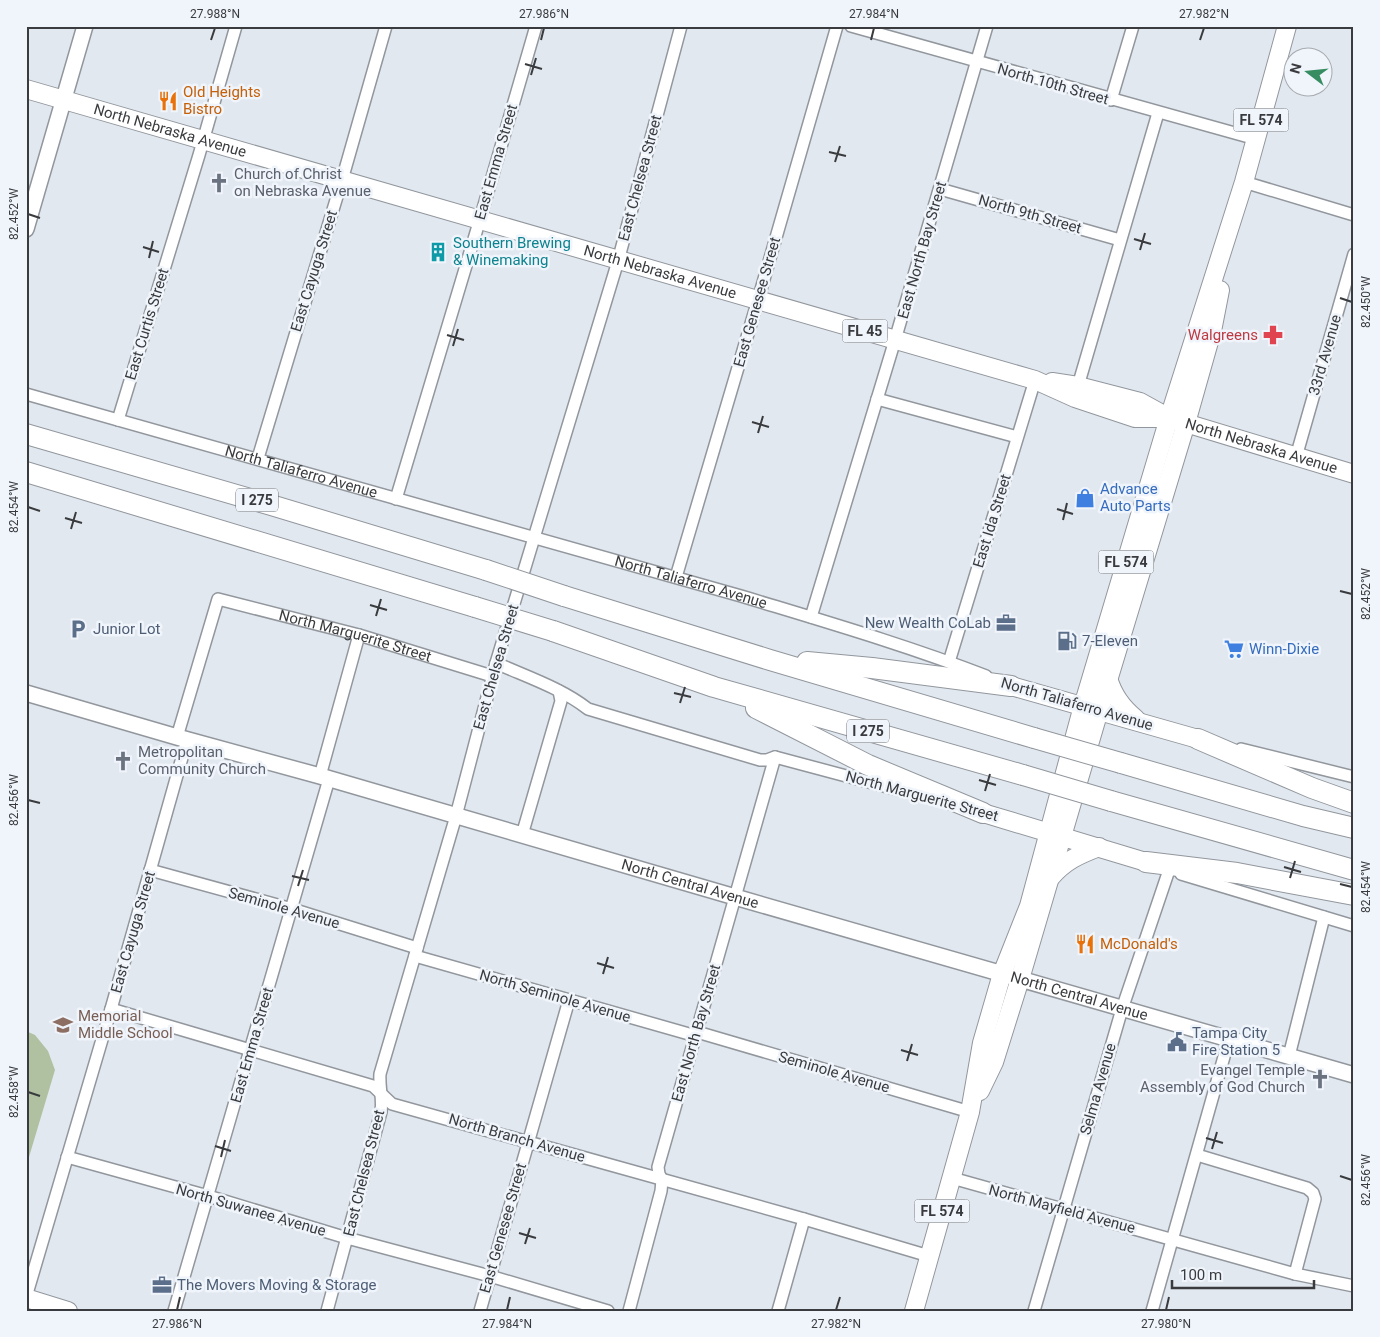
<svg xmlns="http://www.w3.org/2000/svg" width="1380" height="1337" font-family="Roboto,sans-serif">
<rect width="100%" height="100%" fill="#e2e8ef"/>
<path fill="#b0c1a1" d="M 26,1031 L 35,1035 L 48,1051 L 55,1070 L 26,1167 Z"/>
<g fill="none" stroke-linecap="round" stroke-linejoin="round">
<defs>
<g id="street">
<path d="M 851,26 L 1256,139"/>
<path d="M 1111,100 L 1133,26"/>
<path d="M 1244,182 L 1354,215"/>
<path d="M 940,189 L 1120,240"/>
<path d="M 1078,386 L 1158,113"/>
<path id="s1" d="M 26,394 L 741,596 C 823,621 906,645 986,676"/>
<path d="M 877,399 L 1017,437"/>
<path d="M 118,420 L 199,155 L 236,26"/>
<path d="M 1296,457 L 1354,254"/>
<path d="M 258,458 L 342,180 L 386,26"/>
<path d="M 396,499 L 480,219 L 536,26"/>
<path d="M 676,577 L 758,300 L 837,26"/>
<path d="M 811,617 L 895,340 L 987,26"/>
<path d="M 949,662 L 1035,380"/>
<path d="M 496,663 C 527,677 561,688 588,709 L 760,760 L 767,760 L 775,757 L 921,796"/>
<path id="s2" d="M 177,737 L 218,599 L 359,635 L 492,676"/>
<path d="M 1241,749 L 1354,777"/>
<path d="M 320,776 L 359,635"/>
<path d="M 522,835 L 561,701 L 559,691"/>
<path d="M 150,870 L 292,909 L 417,948"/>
<path d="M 1181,874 L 1354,926"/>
<path d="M 415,956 L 696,1036"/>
<path d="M 111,1009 L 373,1086 L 392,1104 L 804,1219 L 929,1256"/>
<path d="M 697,1032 L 970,1112"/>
<path d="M 1289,1056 L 1324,917"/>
<path d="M 1197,1155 L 1307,1188 L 1313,1193 L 1315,1199 L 1295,1274"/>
<path d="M 67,1157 L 208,1196 L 347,1238 L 490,1276 L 608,1311"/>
<path d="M 952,1178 L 1295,1274 L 1354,1286"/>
<path d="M 26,1297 L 111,1009 L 187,740"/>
<path d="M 174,1311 L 329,779"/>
<path d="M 327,1311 L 381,1112 C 383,1099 379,1087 380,1074 L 456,816 L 496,663 L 618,261 L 681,26"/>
<path d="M 480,1311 L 569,1000"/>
<path d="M 629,1311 L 661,1191 L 662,1180 L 659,1174 L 658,1167 L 775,757"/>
<path d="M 778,1311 L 804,1219"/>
<path d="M 1034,1311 L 1122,1009 L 1169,870"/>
<path d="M 1152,1311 L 1229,1039"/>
</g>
<g id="secondary">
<path d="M 26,229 L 85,26"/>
<path id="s3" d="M 26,693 L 177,737 L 320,776 L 735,897 L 1354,1075"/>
</g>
<g id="primary">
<path id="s4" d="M 26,89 L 1035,380 L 1075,398 L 1135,418 L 1169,418"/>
<path id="s5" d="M 1052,382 L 1078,386 L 1140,402 L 1169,418 L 1354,474"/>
<path d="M 1108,678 C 1113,696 1122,708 1136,719"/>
<path d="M 1011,686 L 1198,739"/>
<path d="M 983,813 L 1146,862"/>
<path d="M 1051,877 C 1065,861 1078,855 1099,847"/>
<path d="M 980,1091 L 994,1062 L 1020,979 L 1103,697 L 1186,423 L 1212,331 L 1220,290"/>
<path d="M 26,1298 L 68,1311"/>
<path d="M 914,1311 L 970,1112 L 982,1043 L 1002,974 L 1029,906 L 1083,706 L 1169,418 L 1244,182 L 1287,26"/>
</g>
<g id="highway">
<path d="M 26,434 L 271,505 L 486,570"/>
<path d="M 26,472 L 475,607"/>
<path d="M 564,596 L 770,660 L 1034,738"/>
<path d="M 553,631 L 714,687 L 1023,775"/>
<path d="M 807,662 L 872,668 L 1011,686"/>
<path d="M 756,708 L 868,765 L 983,813"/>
<path d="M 1198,739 L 1312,788 L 1354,803"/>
<path d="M 1121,763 L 1303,816 L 1354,828"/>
<path d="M 1111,801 L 1354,870"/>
<path d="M 1146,862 L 1237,873 L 1354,895"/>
</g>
</defs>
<use href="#street" stroke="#92979e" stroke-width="14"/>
<use href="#secondary" stroke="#92979e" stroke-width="18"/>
<use href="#primary" stroke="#92979e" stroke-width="20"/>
<use href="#highway" stroke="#92979e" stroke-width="22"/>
<use href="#street" stroke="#fff" stroke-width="11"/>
<use href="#secondary" stroke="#fff" stroke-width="15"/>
<use href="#primary" stroke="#fff" stroke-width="18"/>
<use href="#highway" stroke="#fff" stroke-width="20"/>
<defs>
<g id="highway-bridge">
<path d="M 486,570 L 564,596"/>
<path d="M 475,607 L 553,631"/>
<path d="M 1034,738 L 1121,763"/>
<path d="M 1023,775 L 1111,801"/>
</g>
</defs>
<use href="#highway-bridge" stroke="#92979e" stroke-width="22" stroke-linecap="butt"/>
<use href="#highway-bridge" stroke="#fff" stroke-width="20"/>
</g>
<path fill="none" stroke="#393b3e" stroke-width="2" d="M 211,40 L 215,28M 541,40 L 544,28M 871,40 L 874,28M 1200,40 L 1204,28M 525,64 L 542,69M 531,75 L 536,58M 829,152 L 846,156M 835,162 L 840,146M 28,214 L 40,218M 1134,239 L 1151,244M 143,247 L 159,252M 1140,250 L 1145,233M 149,258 L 153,241M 1340,298 L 1352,302M 447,335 L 464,340M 453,346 L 458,329M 752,422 L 769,427M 758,433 L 763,416M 28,507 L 40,511M 1057,509 L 1073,514M 65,518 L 82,523M 1063,520 L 1067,503M 71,529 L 76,512M 1340,591 L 1352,594M 370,605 L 387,610M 376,616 L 381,599M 674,693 L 691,697M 680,703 L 685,687M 979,780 L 996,785M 985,791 L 990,774M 28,800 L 40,803M 1284,867 L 1301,872M 292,876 L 309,880M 1290,878 L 1295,861M 1340,884 L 1352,887M 298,886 L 303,870M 597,963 L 614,968M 603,974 L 608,957M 901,1050 L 918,1055M 907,1061 L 912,1044M 28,1092 L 40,1096M 1206,1138 L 1223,1143M 215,1146 L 231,1151M 1212,1149 L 1217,1132M 221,1157 L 225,1140M 1340,1176 L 1352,1180M 519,1233 L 536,1238M 525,1244 L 530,1228M 177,1310 L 180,1297M 507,1310 L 510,1297M 836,1310 L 840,1297M 1166,1310 L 1169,1297"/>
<defs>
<symbol id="restaurant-bare" viewBox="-9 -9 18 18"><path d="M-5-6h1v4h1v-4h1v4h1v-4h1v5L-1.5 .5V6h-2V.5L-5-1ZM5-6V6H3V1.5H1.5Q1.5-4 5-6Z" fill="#e8710a" stroke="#f0f5fc" stroke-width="2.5" paint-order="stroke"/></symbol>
<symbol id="church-bare" viewBox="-9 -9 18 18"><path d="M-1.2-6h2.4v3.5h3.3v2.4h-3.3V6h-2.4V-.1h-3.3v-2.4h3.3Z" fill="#6b7280" stroke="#f0f5fc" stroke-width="2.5" paint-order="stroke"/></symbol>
<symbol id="building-bare" viewBox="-9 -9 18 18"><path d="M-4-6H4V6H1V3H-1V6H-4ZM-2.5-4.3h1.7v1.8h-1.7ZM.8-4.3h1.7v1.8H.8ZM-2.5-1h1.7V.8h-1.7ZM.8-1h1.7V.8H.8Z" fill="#0f9aa8" stroke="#f0f5fc" stroke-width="2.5" paint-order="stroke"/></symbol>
<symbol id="pharmacy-bare" viewBox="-9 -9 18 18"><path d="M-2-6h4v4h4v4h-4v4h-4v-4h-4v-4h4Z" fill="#e0444e" stroke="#f0f5fc" stroke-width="2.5" paint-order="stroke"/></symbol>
<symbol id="shop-bare" viewBox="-9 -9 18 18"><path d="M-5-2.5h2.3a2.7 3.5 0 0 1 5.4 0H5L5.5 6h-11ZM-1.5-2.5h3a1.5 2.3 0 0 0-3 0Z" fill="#3f7fe0" stroke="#f0f5fc" stroke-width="2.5" paint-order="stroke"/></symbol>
<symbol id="office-bare" viewBox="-9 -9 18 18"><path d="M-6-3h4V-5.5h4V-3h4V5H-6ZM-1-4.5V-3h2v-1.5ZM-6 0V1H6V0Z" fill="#5c6f8a" stroke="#f0f5fc" stroke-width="2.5" paint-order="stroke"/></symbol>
<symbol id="parking-bare" viewBox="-9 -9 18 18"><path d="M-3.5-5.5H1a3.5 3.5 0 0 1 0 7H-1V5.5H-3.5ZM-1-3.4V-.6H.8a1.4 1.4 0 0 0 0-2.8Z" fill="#5c6f8a" stroke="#f0f5fc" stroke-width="2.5" paint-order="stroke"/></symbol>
<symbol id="fuel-bare" viewBox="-9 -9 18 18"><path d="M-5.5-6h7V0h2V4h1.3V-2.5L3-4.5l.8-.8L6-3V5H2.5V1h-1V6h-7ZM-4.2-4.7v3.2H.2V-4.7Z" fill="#5c6f8a" stroke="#f0f5fc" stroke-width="2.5" paint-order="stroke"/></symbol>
<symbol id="supermarket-bare" viewBox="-9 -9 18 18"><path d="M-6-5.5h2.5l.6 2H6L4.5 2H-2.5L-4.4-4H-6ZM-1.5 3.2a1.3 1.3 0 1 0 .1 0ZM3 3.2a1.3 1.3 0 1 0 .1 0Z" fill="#3f7fe0" stroke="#f0f5fc" stroke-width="2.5" paint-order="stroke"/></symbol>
<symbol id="school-bare" viewBox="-9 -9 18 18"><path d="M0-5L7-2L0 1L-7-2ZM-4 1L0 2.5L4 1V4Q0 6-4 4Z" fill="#8d6e63" stroke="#f0f5fc" stroke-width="2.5" paint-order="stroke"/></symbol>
<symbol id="civic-bare" viewBox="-9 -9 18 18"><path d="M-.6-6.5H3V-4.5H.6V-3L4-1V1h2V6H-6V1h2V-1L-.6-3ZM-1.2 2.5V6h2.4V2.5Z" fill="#5c6f8a" stroke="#f0f5fc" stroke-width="2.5" paint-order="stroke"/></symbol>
</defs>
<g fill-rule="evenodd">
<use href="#restaurant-bare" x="154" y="87" width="28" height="28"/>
<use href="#church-bare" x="205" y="169" width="28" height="28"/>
<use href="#building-bare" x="424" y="238" width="28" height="28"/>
<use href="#pharmacy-bare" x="1259" y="321" width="28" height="28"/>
<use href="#shop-bare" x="1071" y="484" width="28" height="28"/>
<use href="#office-bare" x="992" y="609" width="28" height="28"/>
<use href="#parking-bare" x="64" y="615" width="28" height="28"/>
<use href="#fuel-bare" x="1053" y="627" width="28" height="28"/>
<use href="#supermarket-bare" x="1220" y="635" width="28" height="28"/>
<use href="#church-bare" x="109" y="747" width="28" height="28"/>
<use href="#restaurant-bare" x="1071" y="930" width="28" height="28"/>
<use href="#school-bare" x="49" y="1011" width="28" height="28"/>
<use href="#civic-bare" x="1163" y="1028" width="28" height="28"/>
<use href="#church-bare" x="1306" y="1065" width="28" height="28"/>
<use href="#office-bare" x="148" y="1271" width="28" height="28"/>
</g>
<g text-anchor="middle" stroke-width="5" stroke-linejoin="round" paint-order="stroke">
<g fill="#f0f5fc" stroke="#707377" stroke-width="1">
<rect x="1233.5" y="108.5" width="55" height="23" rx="4"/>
<rect x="842.5" y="319.5" width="45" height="23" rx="4"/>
<rect x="236" y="488.5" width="42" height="23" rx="4"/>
<rect x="1098.5" y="550.5" width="55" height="23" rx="4"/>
<rect x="847" y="719.5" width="42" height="23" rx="4"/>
<rect x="914.5" y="1199.5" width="55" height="23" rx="4"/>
</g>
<g font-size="14" font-weight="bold" fill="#393b3e">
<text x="1261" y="125">FL 574</text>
<text x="865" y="336">FL 45</text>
<text x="257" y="505">I 275</text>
<text x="1126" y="567">FL 574</text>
<text x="868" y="736">I 275</text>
<text x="942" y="1216">FL 574</text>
</g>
<g font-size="15" fill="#393b3e" stroke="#f0f5fc">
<text transform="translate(1053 84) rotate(16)" y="5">North 10th Street</text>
<text dy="5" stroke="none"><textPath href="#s4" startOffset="150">North Nebraska Avenue</textPath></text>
<text transform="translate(496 162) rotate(-74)" y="5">East Emma Street</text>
<text transform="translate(640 178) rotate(-75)" y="5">East Chelsea Street</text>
<text transform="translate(1030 214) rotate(16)" y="5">North 9th Street</text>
<text transform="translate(922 250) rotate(-74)" y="5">East North Bay Street</text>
<text transform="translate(314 271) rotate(-73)" y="5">East Cayuga Street</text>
<text dy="5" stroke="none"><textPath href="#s4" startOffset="660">North Nebraska Avenue</textPath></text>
<text transform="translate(757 302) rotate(-74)" y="5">East Genesee Street</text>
<text transform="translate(147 324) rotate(-73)" y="5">East Curtis Street</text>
<text transform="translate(1325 355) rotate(-74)" y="5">33rd Avenue</text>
<text dy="5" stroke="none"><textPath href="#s5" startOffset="220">North Nebraska Avenue</textPath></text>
<text dy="5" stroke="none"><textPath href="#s1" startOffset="286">North Taliaferro Avenue</textPath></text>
<text transform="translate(992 521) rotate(-73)" y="5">East Ida Street</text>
<text dy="5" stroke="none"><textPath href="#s1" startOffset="691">North Taliaferro Avenue</textPath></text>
<text dy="5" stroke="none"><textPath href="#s2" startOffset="286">North Marguerite Street</textPath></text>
<text transform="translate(496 667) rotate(-74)" y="5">East Chelsea Street</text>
<text transform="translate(1077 704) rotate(16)" y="5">North Taliaferro Avenue</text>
<text transform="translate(922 796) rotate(15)" y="5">North Marguerite Street</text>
<text dy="5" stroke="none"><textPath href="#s3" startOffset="691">North Central Avenue</textPath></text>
<text transform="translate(284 908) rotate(16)" y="5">Seminole Avenue</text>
<text transform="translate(133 932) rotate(-74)" y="5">East Cayuga Street</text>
<text transform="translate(555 996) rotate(16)" y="5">North Seminole Avenue</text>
<text dy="5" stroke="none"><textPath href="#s3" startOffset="1096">North Central Avenue</textPath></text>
<text transform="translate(696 1033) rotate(-74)" y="5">East North Bay Street</text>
<text transform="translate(252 1045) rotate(-74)" y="5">East Emma Street</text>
<text transform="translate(834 1072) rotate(16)" y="5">Seminole Avenue</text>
<text transform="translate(1098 1089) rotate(-74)" y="5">Selma Avenue</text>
<text transform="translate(517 1138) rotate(16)" y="5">North Branch Avenue</text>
<text transform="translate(364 1173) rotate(-76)" y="5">East Chelsea Street</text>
<text transform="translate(1062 1209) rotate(15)" y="5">North Mayfield Avenue</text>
<text transform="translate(251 1210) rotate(16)" y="5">North Suwanee Avenue</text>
<text transform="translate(503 1228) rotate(-74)" y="5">East Genesee Street</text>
</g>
<g font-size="15" fill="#c56008" stroke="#f0f5fc" text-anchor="start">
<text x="183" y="97">Old Heights<tspan x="183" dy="17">Bistro</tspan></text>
<text x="1100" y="949">McDonald's</text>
</g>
<g font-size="15" fill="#5b616d" stroke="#f0f5fc" text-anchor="start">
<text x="234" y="179">Church of Christ<tspan x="234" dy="17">on Nebraska Avenue</tspan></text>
<text x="138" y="757">Metropolitan<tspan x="138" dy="17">Community Church</tspan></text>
<text x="1305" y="1075" text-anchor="end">Evangel Temple<tspan x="1305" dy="17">Assembly of God Church</tspan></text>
</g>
<g font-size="15" fill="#0d838f" stroke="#f0f5fc" text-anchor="start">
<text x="453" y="248">Southern Brewing<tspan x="453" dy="17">&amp; Winemaking</tspan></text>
</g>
<g font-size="15" fill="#be3a42" stroke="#f0f5fc" text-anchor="end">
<text x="1258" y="340">Walgreens</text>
</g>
<g font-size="15" fill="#366cbe" stroke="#f0f5fc" text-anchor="start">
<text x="1100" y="494">Advance<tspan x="1100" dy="17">Auto Parts</tspan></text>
<text x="1249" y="654">Winn-Dixie</text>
</g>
<g font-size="15" fill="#4e5e75" stroke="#f0f5fc" text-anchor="start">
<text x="991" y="628" text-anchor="end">New Wealth CoLab</text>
<text x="93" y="634">Junior Lot</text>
<text x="1082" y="646">7-Eleven</text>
<text x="1192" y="1038">Tampa City<tspan x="1192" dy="17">Fire Station 5</tspan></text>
<text x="177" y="1290">The Movers Moving &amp; Storage</text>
</g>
<g font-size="15" fill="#785e54" stroke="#f0f5fc" text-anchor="start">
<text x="78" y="1021">Memorial<tspan x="78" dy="17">Middle School</tspan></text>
</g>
</g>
<rect width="1380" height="1337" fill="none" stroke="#f0f5fc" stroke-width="55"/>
<g transform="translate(1308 72) rotate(286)"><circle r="24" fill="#f0f5fc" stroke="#a7abb0"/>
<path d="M0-4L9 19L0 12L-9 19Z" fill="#378d61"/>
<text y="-8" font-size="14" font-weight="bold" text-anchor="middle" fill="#393b3e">N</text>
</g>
<path d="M1172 1280v8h142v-8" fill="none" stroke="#393b3e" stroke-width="2.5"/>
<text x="1180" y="1280" font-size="15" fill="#393b3e" stroke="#f0f5fc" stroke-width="4" paint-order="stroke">100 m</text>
<rect x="28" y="28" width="1324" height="1282" fill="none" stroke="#393b3e" stroke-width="2"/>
<g font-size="12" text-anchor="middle" fill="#393b3e">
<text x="215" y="18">27.988°N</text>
<text x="544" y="18">27.986°N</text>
<text x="874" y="18">27.984°N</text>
<text x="1204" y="18">27.982°N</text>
<text transform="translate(14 214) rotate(-90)" y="4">82.452°W</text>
<text transform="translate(1366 302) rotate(-90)" y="4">82.450°W</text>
<text transform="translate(14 507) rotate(-90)" y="4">82.454°W</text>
<text transform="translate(1366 594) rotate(-90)" y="4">82.452°W</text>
<text transform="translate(14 800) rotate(-90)" y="4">82.456°W</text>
<text transform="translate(1366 887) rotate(-90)" y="4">82.454°W</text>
<text transform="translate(14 1092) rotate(-90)" y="4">82.458°W</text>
<text transform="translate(1366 1180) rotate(-90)" y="4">82.456°W</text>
<text x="177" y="1328">27.986°N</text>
<text x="507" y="1328">27.984°N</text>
<text x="836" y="1328">27.982°N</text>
<text x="1166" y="1328">27.980°N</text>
</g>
</svg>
